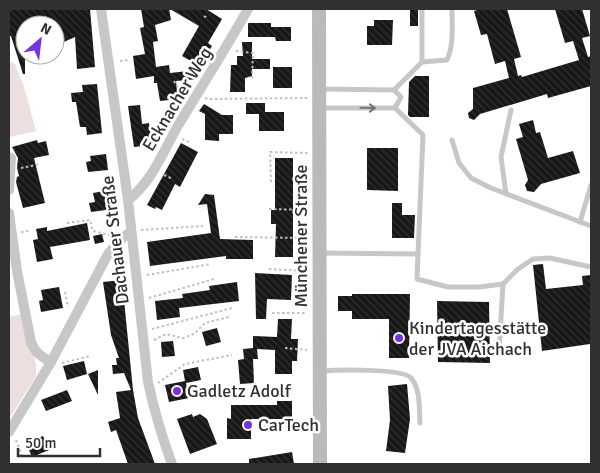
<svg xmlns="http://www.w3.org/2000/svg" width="600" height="473" font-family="Signika,sans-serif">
<defs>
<pattern id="building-back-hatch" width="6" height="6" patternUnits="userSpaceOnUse" patternTransform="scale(1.25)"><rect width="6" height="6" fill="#171717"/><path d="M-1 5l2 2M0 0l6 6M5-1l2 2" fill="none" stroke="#303030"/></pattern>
</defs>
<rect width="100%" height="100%" fill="#fff"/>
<g fill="#eddedf">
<path d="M 9,61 L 15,64 L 24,87 L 36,131 L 10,137 Z"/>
<path d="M 22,314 L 28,348 L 34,356 L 36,365 L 36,376 L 9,419 L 9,317 Z"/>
</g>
<g fill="url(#building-back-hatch)">
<path d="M 9,9 L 90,9 L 95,67 L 77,69 L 75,37 L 55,46 L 55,25 L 25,25 L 25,74 L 23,74 L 11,36 L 9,36 Z"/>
<path d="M 141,9 L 169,9 L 171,20 L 155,25 L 158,41 L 153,42 L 156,67 L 169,65 L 170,73 L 197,70 L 198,79 L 176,81 L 178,99 L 160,101 L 157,83 L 154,83 L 154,76 L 136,79 L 133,56 L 145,54 L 140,28 L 144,27 Z"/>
<path d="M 170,9 L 206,9 L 222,19 L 208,43 L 212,46 L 200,66 L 182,56 L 199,26 Z"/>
<rect x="410" y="9" width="8" height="17"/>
<path d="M 480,9 L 507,9 L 521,57 L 514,59 L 518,76 L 521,75 L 522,77 L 579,60 L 573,41 L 565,43 L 555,9 L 582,9 L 590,36 L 582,38 L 588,57 L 591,56 L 591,86 L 548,98 L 547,94 L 480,114 L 474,120 L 469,118 L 468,113 L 473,109 L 473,88 L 509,78 L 505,61 L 495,64 L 487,34 L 481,35 L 474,11 Z"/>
<path d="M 374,20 L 393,20 L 392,45 L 367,45 L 367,26 L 374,26 Z"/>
<path d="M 248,23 L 271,23 L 271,27 L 291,27 L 291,41 L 276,41 L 275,37 L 248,37 Z"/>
<path d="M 242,42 L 252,42 L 252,59 L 270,59 L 270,69 L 252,69 L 252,76 L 245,78 L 245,92 L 230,92 L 231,65 L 237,65 L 237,56 L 243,56 Z"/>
<rect x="273" y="67" width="19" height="21"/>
<path d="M 415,76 L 429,76 L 429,117 L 410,117 L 408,115 L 409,82 Z"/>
<path d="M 97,84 L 102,133 L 87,135 L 86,127 L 80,127 L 76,102 L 72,102 L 71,93 L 83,92 L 82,85 Z"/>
<path d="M 246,103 L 265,103 L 265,112 L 284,112 L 284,131 L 259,131 L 259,114 L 246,114 Z"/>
<path d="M 204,104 L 222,115 L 233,115 L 233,134 L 219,134 L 219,141 L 205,140 L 205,114 L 199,111 Z"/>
<path d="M 140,105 L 142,124 L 149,123 L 152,145 L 134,147 L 128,106 Z"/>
<path d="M 533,120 L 536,133 L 540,132 L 548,158 L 573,151 L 580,173 L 541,184 L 534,192 L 527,191 L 525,185 L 528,180 L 516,139 L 523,137 L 519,124 Z"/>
<path d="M 37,140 L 38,143 L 46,141 L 49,155 L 34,158 L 45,203 L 23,208 L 16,182 L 17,177 L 19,176 L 17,168 L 18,158 L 12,147 Z"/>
<path d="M 181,143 L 198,152 L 180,187 L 175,184 L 162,210 L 156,207 L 155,209 L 147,205 Z"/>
<path d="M 367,148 L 398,148 L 398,191 L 367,190 Z"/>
<path d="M 106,154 L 108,170 L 88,172 L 86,162 L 91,161 L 90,156 Z"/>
<path d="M 275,158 L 293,158 L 293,257 L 275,257 L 276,224 L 271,224 L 271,210 L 275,210 Z"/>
<path d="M 110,190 L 113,209 L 91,212 L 89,203 L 95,202 L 93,193 Z"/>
<path d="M 205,194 L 214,195 L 220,239 L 253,240 L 253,259 L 226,259 L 226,256 L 150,266 L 147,242 L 211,233 L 207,204 L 198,205 Z"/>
<path d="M 392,203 L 402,203 L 402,215 L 415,215 L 414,238 L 392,238 Z"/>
<path d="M 87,223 L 90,240 L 50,247 L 53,259 L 37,262 L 33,240 L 38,239 L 36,229 L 47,227 L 47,231 Z"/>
<path d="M 102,234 L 104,242 L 95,244 L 93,236 Z"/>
<path d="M 543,264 L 546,289 L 583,285 L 582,276 L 591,275 L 591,341 L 590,341 L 590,344 L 542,351 L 533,265 Z"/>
<path d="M 255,273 L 292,275 L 291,300 L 267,299 L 266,319 L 256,319 Z"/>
<path d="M 122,280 L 133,390 L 138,418 L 155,464 L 128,464 L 116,430 L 111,432 L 108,422 L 120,418 L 116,392 L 131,390 L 124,373 L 113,374 L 112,365 L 117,365 L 116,358 L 119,358 L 111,335 L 103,282 Z"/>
<path d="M 237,282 L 239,301 L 179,308 L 180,317 L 157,320 L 155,301 L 183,298 L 182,294 L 210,290 L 209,286 Z"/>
<path d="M 59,287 L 63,308 L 41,312 L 39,301 L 43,300 L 41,290 Z"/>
<path d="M 352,294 L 410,294 L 409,358 L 389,358 L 389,319 L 352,319 L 352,311 L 338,311 L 338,296 L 352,296 Z"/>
<path d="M 437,301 L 489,302 L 490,363 L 438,362 Z"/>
<path d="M 278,319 L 292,319 L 291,339 L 298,339 L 297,361 L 292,361 L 292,374 L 275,374 L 275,350 L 257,349 L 258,359 L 253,359 L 254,383 L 240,384 L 238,360 L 244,359 L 243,349 L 253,348 L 253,336 L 277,337 Z"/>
<path d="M 217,328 L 221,342 L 206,346 L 202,332 Z"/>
<path d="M 173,341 L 175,356 L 162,357 L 161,342 Z"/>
<path d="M 84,361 L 87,374 L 67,380 L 63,366 Z"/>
<path d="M 198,367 L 201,380 L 186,383 L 189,398 L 169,402 L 165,385 L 185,381 L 183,370 Z"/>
<path d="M 98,370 L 98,395 L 88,374 Z"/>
<path d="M 407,384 L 410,419 L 405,453 L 386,451 L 390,420 L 388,386 Z"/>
<path d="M 67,390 L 72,401 L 46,411 L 41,400 Z"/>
<path d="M 277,401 L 292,401 L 292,419 L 251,419 L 251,439 L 227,439 L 227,418 L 231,419 L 231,405 L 277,405 Z"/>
<path d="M 192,414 L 193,417 L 200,414 L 207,419 L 217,444 L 190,454 L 177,419 Z"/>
<path d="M 43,436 L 49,450 L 32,457 L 26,443 Z"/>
<path d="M 292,452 L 294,464 L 249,464 L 249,459 Z"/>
</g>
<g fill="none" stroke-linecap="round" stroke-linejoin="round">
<g stroke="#c0c0c0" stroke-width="2" stroke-dasharray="2.5 2.5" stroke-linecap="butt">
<path d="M 204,16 L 207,18"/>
<path d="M 236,51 L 253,53 L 252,79"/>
<path d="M 120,61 L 130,60"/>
<path d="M 174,81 L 181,92 L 187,93"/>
<path d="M 205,98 L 208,99 L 308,98"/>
<path d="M 182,139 L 189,142"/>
<path d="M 21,168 L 40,164"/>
<path d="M 164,175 L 173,179"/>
<path d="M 271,182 L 270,152 L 308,153"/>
<path d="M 269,209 L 306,210"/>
<path d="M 67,223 L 90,220 L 93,231 L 110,235"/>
<path d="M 141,230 L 203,226"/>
<path d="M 21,232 L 29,231"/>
<path d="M 235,237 L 307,238"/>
<path d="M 269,269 L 307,271"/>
<path d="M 147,275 L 211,264"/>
<path d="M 65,292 L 68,307"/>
<path d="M 149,298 L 214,279"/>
<path d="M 272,313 L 307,313"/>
<path d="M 152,329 L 232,308"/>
<path d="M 154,340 L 166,334 L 183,338 L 194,334 L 205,323 L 229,317"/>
<path d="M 285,348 L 307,350"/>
<path d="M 62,363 L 91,356"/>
<path d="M 158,383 L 185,364 L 232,355"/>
<path d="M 259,426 L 309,423"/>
<path d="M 16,440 L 23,459"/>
</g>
<g stroke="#c7c7c7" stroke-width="5">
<path d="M 422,62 L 447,60 C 454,45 452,25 452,9"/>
<path d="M 320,89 L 394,90 L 401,97 L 395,108 L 320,108"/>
<path d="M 394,90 L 422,62 L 422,9"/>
<path d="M 395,108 L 423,135 L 418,254"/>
<path d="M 452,140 L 459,163 L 471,178 L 491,188 L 591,226"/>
<path d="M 506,194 L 501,157 L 511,110"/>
<path d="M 580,222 L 591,185"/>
<path d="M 320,253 L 418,254 L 417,279 L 448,287 L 479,287 L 503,284 L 518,269 L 533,259 L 550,258 L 591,267"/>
<path d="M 499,351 L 503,284"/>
<path d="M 320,371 C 336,370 403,368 411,378 C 421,389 419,410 420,423"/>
</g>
<g stroke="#c7c7c7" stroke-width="10">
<path d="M 101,9 L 128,200 L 148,382 C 154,410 162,437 172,464"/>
<path d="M 9,190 L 11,158 L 9,157"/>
<path d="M 128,200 C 153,181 163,151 179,124 C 202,86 226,48 248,9"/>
<path d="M 9,213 L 17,271 L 31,342 C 35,353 41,356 51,362"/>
<path d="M 9,432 L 51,362 L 108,254 L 119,241 L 131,231"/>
</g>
<path stroke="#bababa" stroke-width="14" d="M 319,9 L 320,464"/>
</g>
<defs><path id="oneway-shaft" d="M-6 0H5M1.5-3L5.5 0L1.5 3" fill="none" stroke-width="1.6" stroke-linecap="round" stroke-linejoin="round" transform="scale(1.25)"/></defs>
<use stroke="#747474" href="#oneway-shaft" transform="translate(368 108) rotate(1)"/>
<g fill="#782fea" stroke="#fff" stroke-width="2">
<circle cx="399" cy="338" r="5"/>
<circle cx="177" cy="391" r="5"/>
<circle cx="248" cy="425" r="5"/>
</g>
<g text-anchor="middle" stroke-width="5" stroke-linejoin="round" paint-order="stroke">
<g font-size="18" fill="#303030" stroke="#fff">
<text transform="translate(177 99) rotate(-59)" y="6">Ecknacher Weg</text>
<text transform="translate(301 236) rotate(-90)" y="6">Münchener Straße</text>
<text transform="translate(115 240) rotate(-97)" y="6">Dachauer Straße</text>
</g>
<g font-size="18" fill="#303030" stroke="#fff" text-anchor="start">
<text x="409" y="334">Kindertagesstätte<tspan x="409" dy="21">der JVA Aichach</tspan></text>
<text x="187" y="397">Gadletz Adolf</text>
<text x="258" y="431">CarTech</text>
</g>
</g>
<rect width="600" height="473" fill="none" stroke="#303030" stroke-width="20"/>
<g transform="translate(40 40) rotate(28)"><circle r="24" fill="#ffffff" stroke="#acacac"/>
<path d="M0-4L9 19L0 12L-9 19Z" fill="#782fea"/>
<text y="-8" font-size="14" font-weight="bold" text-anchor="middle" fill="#303030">N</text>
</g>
<path d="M18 448v8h82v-8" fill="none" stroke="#303030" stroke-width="2.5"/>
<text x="25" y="448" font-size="15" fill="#303030" stroke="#ffffff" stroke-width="4" paint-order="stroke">50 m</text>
</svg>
